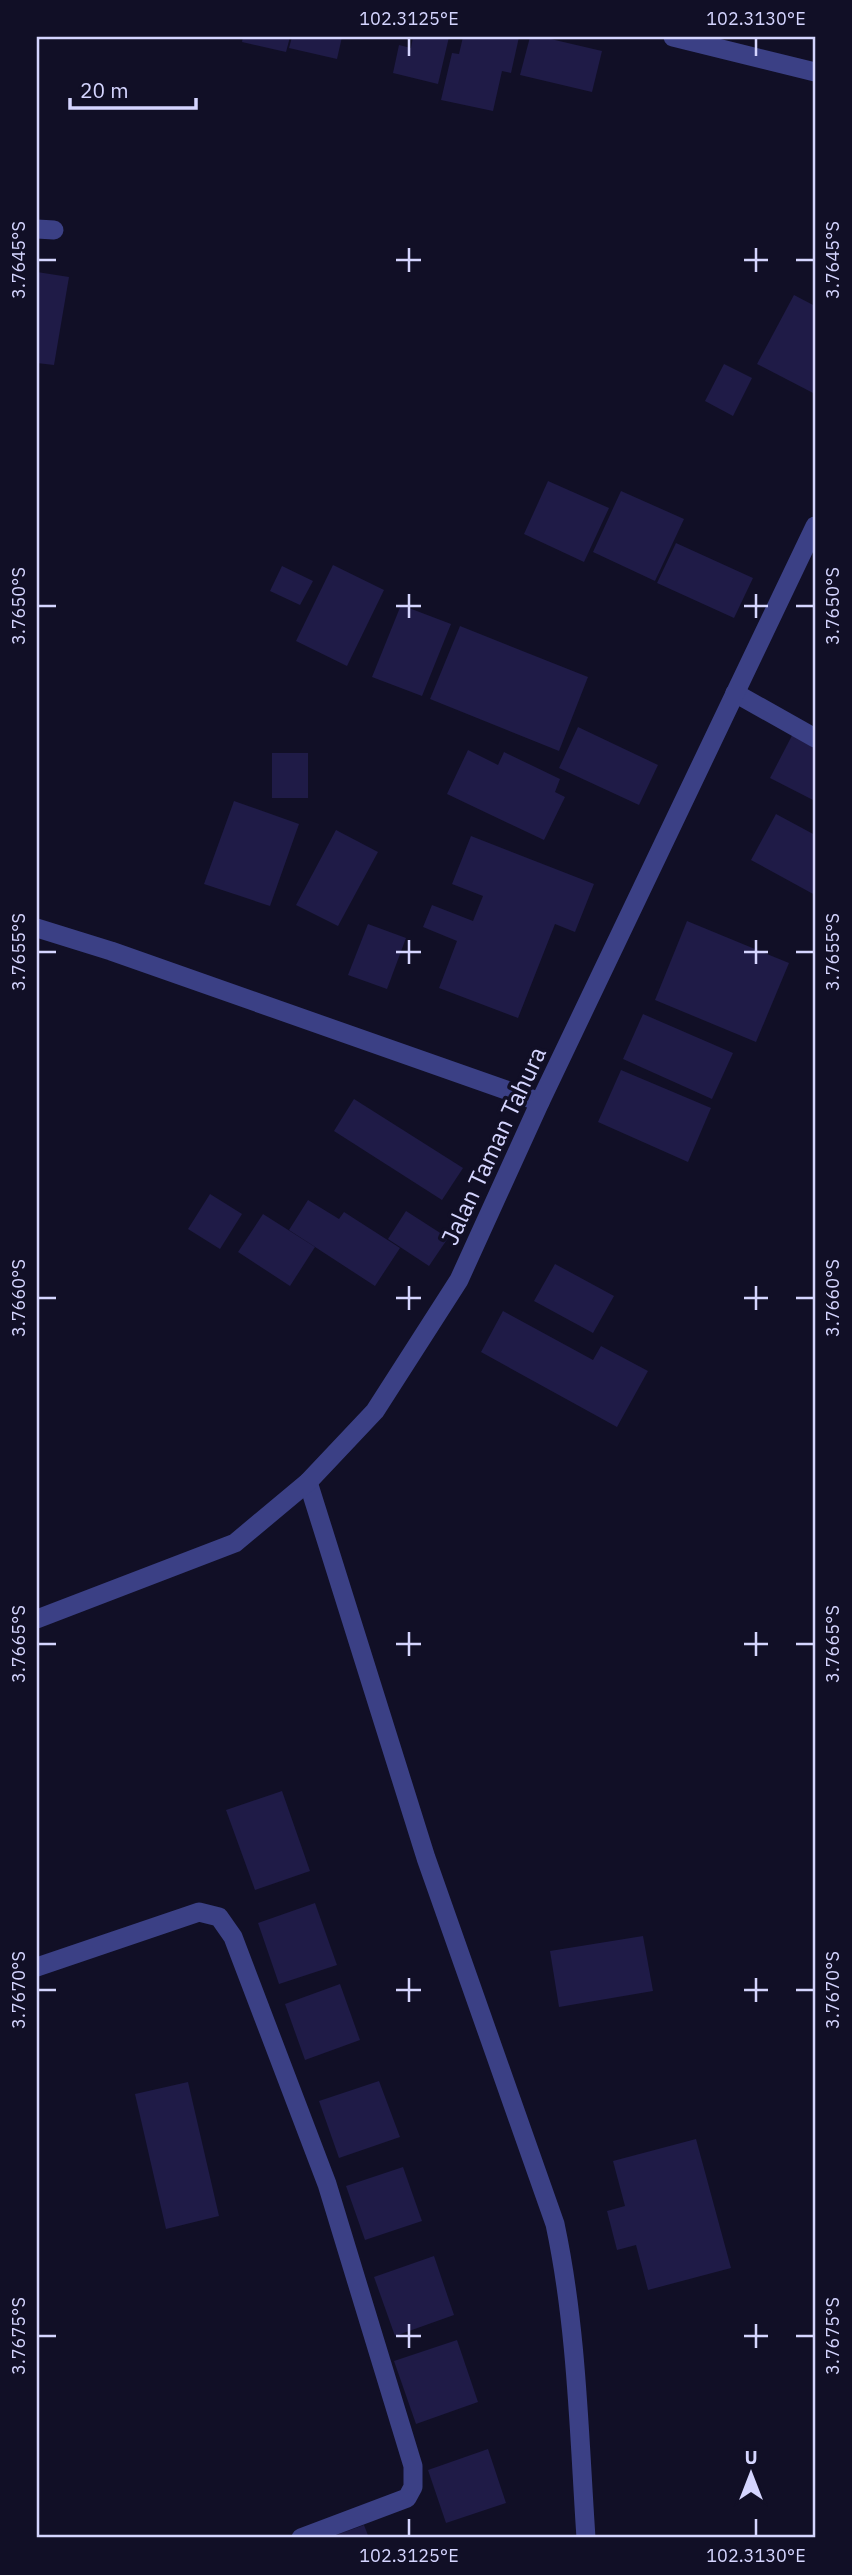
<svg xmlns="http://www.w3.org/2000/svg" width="852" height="2575" font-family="'IBM Plex Sans',sans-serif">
<rect width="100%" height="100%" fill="#110f26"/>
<g fill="#1f1b47">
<path d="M 243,37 L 290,37 L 286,52 L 242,42 Z"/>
<path d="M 292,37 L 342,37 L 337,59 L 289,48 Z"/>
<path d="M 413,37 L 449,37 L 438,84 L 393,73 L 399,45 L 411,48 Z"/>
<path d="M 463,37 L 519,37 L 511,73 L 502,71 L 493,111 L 441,100 L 452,53 L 459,54 Z"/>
<path d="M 530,37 L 542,37 L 602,51 L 592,92 L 520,75 Z"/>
<path d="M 37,272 L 69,277 L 54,365 L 37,363 Z"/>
<path d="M 794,295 L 815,306 L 815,394 L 757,364 Z"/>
<path d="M 724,364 L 752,378 L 733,416 L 705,401 Z"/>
<path d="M 548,481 L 609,508 L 584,562 L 524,534 Z"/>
<path d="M 621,491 L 684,519 L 655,581 L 593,552 Z"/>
<path d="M 676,543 L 753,578 L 734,618 L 657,583 Z"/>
<path d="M 333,565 L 384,590 L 347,666 L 296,641 Z"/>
<path d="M 282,566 L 313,581 L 300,605 L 270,591 Z"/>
<path d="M 401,605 L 451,624 L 422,696 L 372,677 Z"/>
<path d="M 460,626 L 588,677 L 559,751 L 430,699 Z"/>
<path d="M 798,724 L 815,733 L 815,801 L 770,778 Z"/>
<path d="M 578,727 L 658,765 L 639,805 L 559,768 Z"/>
<path d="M 468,750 L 498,765 L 504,752 L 560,779 L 555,792 L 565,797 L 544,840 L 447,794 Z"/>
<rect x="272" y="753" width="36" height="45"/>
<path d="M 234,801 L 299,824 L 270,906 L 204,884 Z"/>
<path d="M 776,814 L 815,835 L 815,895 L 751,860 Z"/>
<path d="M 336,830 L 378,852 L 338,926 L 296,905 Z"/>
<path d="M 471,836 L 594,884 L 575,932 L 555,924 L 518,1018 L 439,988 L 457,941 L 423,927 L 432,905 L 473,921 L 483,896 L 452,884 Z"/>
<path d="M 687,921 L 789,963 L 756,1042 L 655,1000 Z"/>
<path d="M 368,924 L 406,938 L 387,989 L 348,975 Z"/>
<path d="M 643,1014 L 733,1053 L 712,1099 L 623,1059 Z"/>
<path d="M 621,1070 L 711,1108 L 688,1162 L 598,1122 Z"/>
<path d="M 354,1099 L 463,1168 L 442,1200 L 334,1131 Z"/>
<path d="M 210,1194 L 242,1214 L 220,1249 L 188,1229 Z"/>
<path d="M 308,1200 L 339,1219 L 344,1212 L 400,1248 L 375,1286 L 289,1230 Z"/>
<path d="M 406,1211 L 448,1238 L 429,1266 L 388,1239 Z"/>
<path d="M 263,1214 L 315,1247 L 290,1286 L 238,1252 Z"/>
<path d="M 555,1264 L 614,1296 L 593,1333 L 534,1301 Z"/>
<path d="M 503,1311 L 593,1360 L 601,1346 L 648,1371 L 617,1427 L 481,1352 Z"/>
<path d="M 282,1791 L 310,1871 L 255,1890 L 226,1810 Z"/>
<path d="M 315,1903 L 337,1965 L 279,1984 L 258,1923 Z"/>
<path d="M 643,1936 L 653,1991 L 559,2007 L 550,1951 Z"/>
<path d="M 340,1984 L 360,2040 L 305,2060 L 285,2004 Z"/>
<path d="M 379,2081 L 400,2137 L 339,2158 L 319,2101 Z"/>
<path d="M 188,2082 L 219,2216 L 166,2229 L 135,2094 Z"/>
<path d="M 696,2139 L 731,2268 L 648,2290 L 636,2245 L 617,2250 L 607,2211 L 625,2206 L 613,2161 Z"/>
<path d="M 403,2167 L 422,2221 L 365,2240 L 346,2186 Z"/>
<path d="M 434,2256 L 454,2315 L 395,2336 L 374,2277 Z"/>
<path d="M 457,2340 L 478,2402 L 416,2424 L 394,2361 Z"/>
<path d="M 488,2449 L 506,2503 L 446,2523 L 428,2470 Z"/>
<path d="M 364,2525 L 369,2538 L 328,2538 Z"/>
</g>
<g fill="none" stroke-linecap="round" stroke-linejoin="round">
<path stroke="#3b4085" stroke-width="19" d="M 37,1967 L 199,1912 L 219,1917 L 233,1937 L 327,2184 L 413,2466 L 413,2487 L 407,2498 L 301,2538"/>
<g stroke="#3b4085" stroke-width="19">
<path d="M 673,37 L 815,72"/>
<path d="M 37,229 L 54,230"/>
<path d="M 735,693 L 815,738"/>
<path d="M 37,928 L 111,951 L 540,1102"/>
<path d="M 308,1482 L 426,1858 L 555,2224 C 577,2327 579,2434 586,2538"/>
<path d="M 37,1619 L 235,1543 L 308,1482 L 375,1411 L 459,1280 L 540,1102 L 815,526"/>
</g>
</g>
<path fill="none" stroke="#d5d5ff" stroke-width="2.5" d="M 409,38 L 409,56M 756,38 L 756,56M 409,248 L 409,272M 756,248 L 756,272M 38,260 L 56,260M 396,260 L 421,260M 744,260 L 768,260M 796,260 L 814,260M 409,594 L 409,618M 756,594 L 756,618M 38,606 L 56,606M 396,606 L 421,606M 744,606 L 768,606M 796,606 L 814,606M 409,940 L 409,964M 756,940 L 756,964M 38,952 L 56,952M 396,952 L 421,952M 744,952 L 768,952M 796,952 L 814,952M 409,1286 L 409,1310M 756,1286 L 756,1310M 38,1298 L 56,1298M 396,1298 L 421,1298M 744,1298 L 768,1298M 796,1298 L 814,1298M 409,1632 L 409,1656M 756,1632 L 756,1656M 38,1644 L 56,1644M 396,1644 L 421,1644M 744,1644 L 768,1644M 796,1644 L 814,1644M 409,1978 L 409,2002M 756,1978 L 756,2002M 38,1990 L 56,1990M 396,1990 L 421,1990M 744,1990 L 768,1990M 796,1990 L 814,1990M 409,2324 L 409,2348M 756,2324 L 756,2348M 38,2336 L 56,2336M 396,2336 L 421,2336M 744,2336 L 768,2336M 796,2336 L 814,2336M 409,2519 L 409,2536M 756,2519 L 756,2536"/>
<g text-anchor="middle" stroke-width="7" stroke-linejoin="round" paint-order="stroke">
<g font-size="24" fill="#d5d5ff" stroke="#110f26">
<text transform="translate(494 1146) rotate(-65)" y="8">Jalan Taman Tahura</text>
</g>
</g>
<rect width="852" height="2575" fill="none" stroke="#110f26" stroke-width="77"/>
<g transform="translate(751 2474)" stroke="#110f26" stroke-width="5" paint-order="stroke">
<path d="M0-5L12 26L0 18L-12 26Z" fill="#d5d5ff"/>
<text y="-10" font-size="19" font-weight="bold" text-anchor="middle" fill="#d5d5ff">U</text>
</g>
<path d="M70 98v10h126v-10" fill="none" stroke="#d5d5ff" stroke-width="3.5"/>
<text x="80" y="98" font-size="21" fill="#d5d5ff" stroke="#110f26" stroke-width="5" paint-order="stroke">20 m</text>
<rect x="38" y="38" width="776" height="2498" fill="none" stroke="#d5d5ff" stroke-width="2.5"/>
<g font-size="18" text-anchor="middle" fill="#d5d5ff">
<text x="409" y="25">102.3125°E</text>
<text x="756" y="25">102.3130°E</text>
<text transform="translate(19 260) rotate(-90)" y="6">3.7645°S</text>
<text transform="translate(833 260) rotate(-90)" y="6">3.7645°S</text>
<text transform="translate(19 606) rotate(-90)" y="6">3.7650°S</text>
<text transform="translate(833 606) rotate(-90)" y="6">3.7650°S</text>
<text transform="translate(19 952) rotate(-90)" y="6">3.7655°S</text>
<text transform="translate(833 952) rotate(-90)" y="6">3.7655°S</text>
<text transform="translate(19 1298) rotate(-90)" y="6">3.7660°S</text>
<text transform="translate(833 1298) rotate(-90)" y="6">3.7660°S</text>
<text transform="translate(19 1644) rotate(-90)" y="6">3.7665°S</text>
<text transform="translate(833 1644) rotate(-90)" y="6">3.7665°S</text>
<text transform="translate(19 1990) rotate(-90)" y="6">3.7670°S</text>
<text transform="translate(833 1990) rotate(-90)" y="6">3.7670°S</text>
<text transform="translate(19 2336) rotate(-90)" y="6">3.7675°S</text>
<text transform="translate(833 2336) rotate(-90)" y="6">3.7675°S</text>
<text x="409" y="2562">102.3125°E</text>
<text x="756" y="2562">102.3130°E</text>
</g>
</svg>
